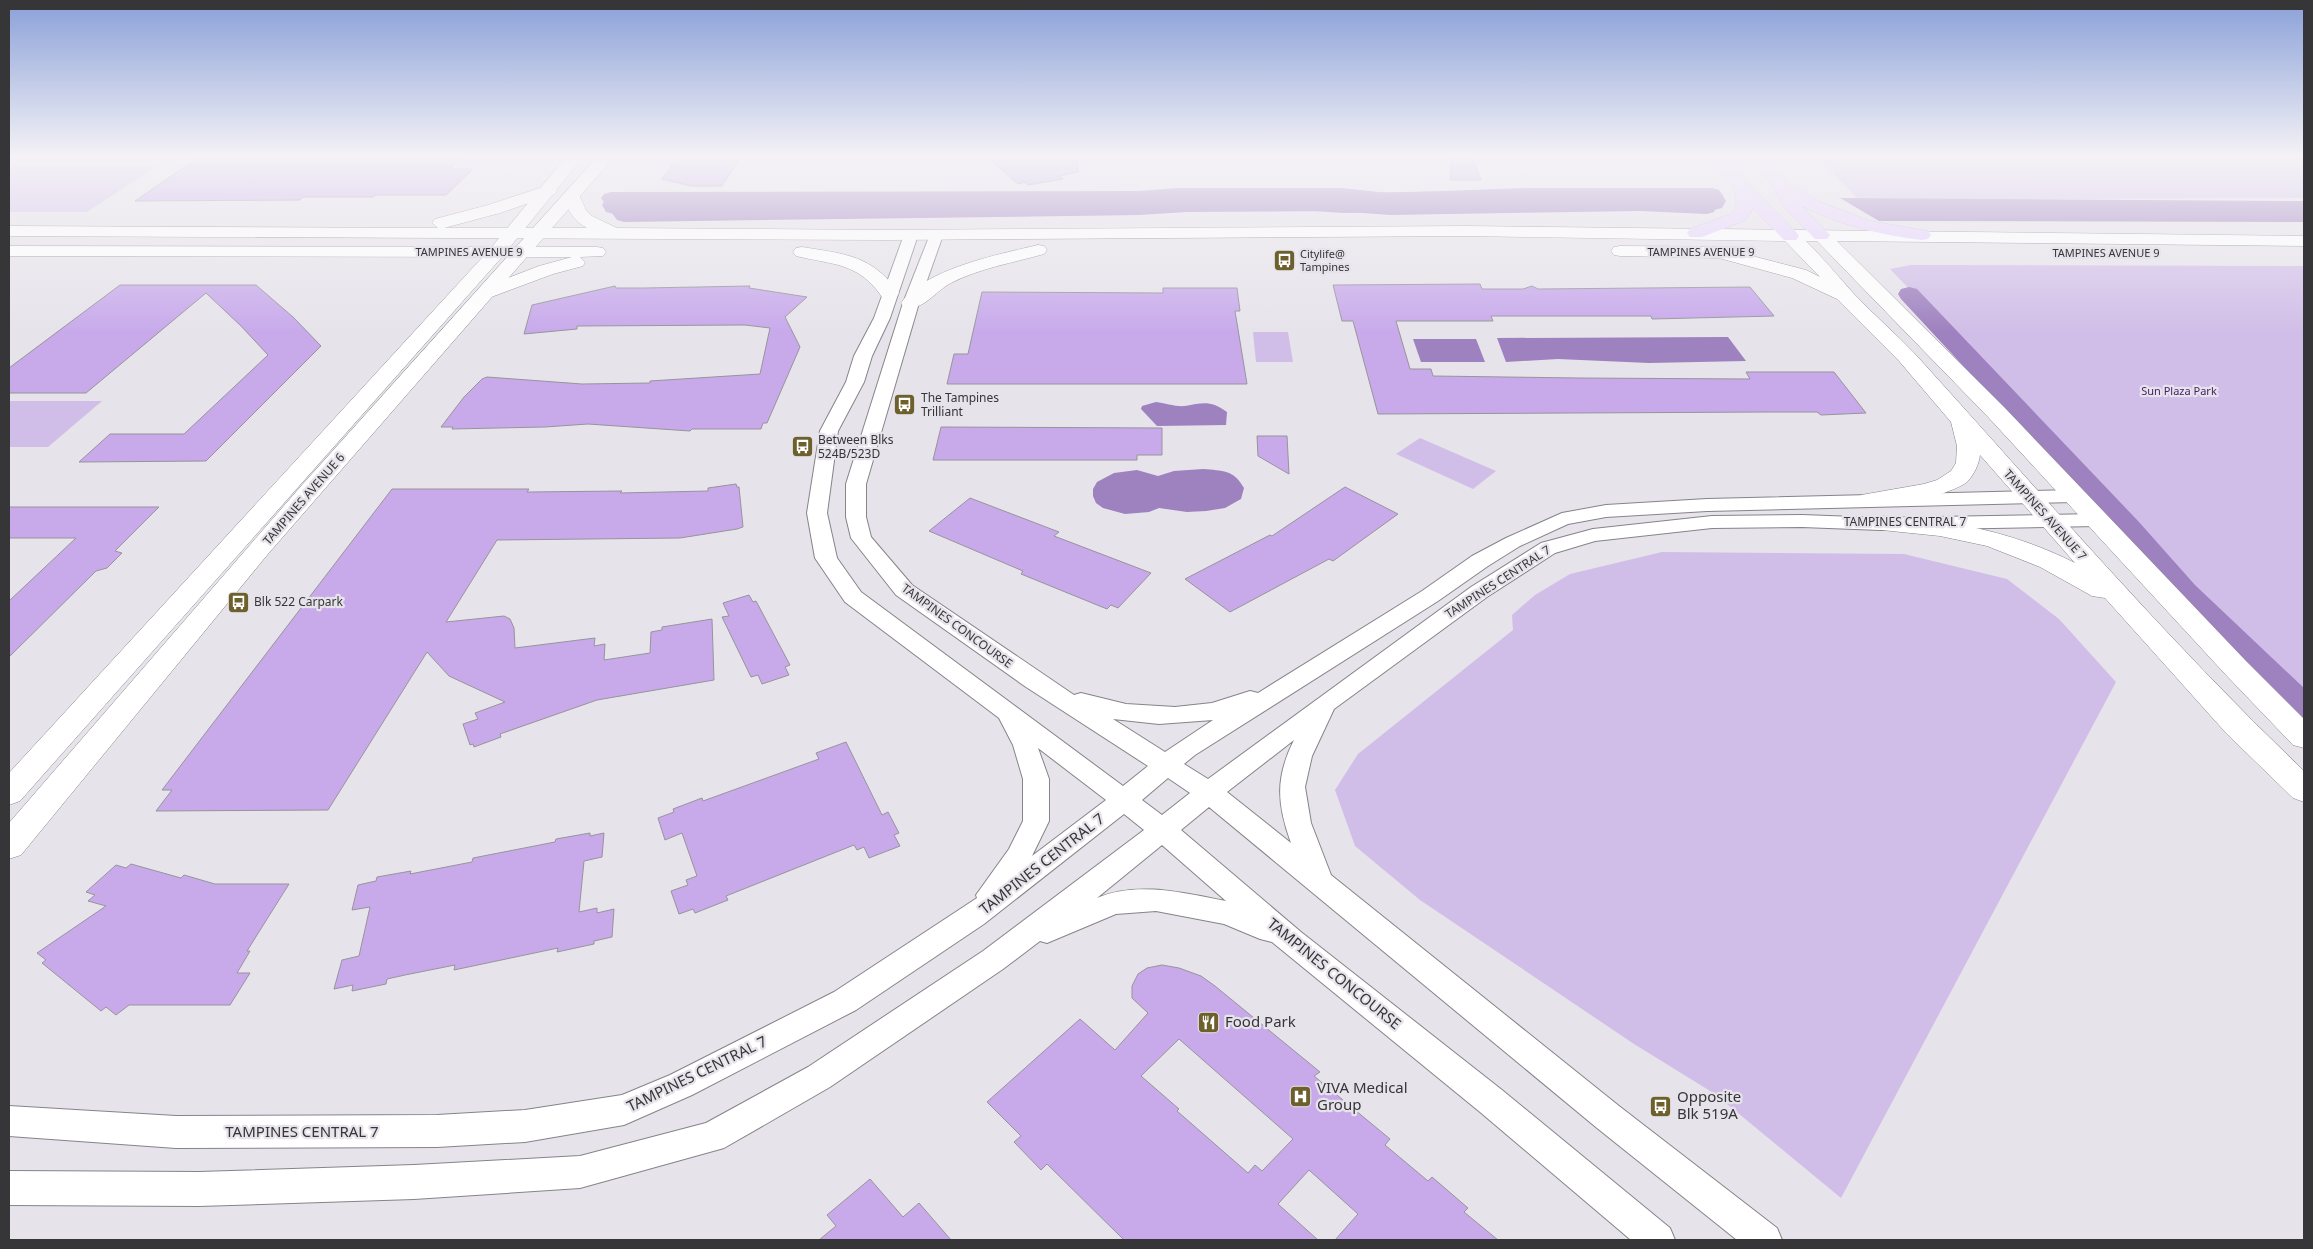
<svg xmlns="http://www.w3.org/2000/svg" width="2313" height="1249" font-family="'Noto Sans',sans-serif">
<rect width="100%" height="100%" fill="#e6e3ea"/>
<g fill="#d1bee8">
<path d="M 1817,157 L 2304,157 L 2304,198 L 1859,200 Z"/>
<path d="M 9,166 L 157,166 L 87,212 L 9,212 Z"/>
<path d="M 1911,265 L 2304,266 L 2304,699 L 1890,269 Z"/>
<path d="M 1253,332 L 1288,332 L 1293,362 L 1256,362 Z"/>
<path d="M 9,401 L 102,401 L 48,447 L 9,447 Z"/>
<path d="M 1420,438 L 1496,471 L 1473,489 L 1396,454 Z"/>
<path d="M 1662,552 L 1904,554 L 2007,579 L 2059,619 L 2116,682 L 1841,1198 L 1715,1094 L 1634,1044 L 1420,900 L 1355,846 L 1335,790 L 1358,754 L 1513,630 L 1512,615 L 1535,595 L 1570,574 Z"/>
</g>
<g fill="#9e81bf">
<path d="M 1840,198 L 2304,201 L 2304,222 L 1879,221 Z"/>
<path d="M 1728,337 L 1746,361 L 1649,363 L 1558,359 L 1506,362 L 1497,338 Z"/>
<path d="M 1413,339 L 1476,339 L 1485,362 L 1421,362 Z"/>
<path d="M 1156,402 C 1165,403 1176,407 1185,406 C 1203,403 1210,400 1227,412 L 1226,425 L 1157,426 L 1141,409 L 1142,406 Z"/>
<path d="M 1203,469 C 1223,471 1233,469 1244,488 L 1241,499 L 1225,508 L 1206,511 L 1187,512 L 1159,508 L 1149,512 L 1125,514 L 1103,508 L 1096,503 L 1093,496 L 1093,489 L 1097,482 L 1114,473 L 1137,470 L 1158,476 L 1174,471 Z"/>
</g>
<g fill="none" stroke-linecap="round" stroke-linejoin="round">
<g fill="#9e81bf" fill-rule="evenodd">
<path d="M 1178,188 L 1342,188 L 1388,193 L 1524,188 L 1712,188 L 1719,190 L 1722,194 L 1714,212 L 1707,214 L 1640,211 L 1390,215 L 1336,211 L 1187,212 L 1139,215 L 624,222 L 617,220 L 601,198 L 604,194 L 611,192 L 1138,191 ZM 1178,200 L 1245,200 L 630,210 L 625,204 L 1138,203 ZM 1524,200 L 1602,200 L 1466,202 ZM 1654,200 L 1700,200 L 1700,202 Z"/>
<path d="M 1909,287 L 1917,289 L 2139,522 L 2195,585 L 2304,688 L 2304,719 L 2292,715 L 2173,599 L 2119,534 L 1901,299 L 1898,294 L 1901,289 Z"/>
</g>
<path fill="#9e81bf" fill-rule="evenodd" d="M 1180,190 L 1298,190 L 1343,193 L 1528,190 L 1710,191 L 1722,194 L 1726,201 L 1722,208 L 1710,211 L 1528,210 L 1343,213 L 1298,210 L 1180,210 L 1134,213 L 618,215 L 606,212 L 602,205 L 606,198 L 618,195 L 1134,193 Z"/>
</g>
<g fill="#c8aaeb" stroke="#97949b" fill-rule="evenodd">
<path d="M 199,157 L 462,157 L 450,169 L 473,169 L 446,195 L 376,195 L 373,197 L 303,197 L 300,200 L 135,201 Z"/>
<path d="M 1452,157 L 1471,157 L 1481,180 L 1450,180 Z"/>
<path d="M 675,161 L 738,161 L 722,186 L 691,186 L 662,179 Z"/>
<path d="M 992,161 L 1077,161 L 1078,172 L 1059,176 L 1063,179 L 1028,185 L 1025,182 L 1018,184 Z"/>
<path d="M 1480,284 L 1482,289 L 1523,289 L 1532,286 L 1538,289 L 1750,287 L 1774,316 L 1652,319 L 1651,316 L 1491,316 L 1493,321 L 1396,321 L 1410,369 L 1431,369 L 1433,376 L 1578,378 L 1750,379 L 1746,372 L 1834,372 L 1866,413 L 1821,415 L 1817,412 L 1768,412 L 1378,414 L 1353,321 L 1342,321 L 1333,285 Z"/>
<path d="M 120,285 L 256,285 L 293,317 L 321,346 L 206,461 L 79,462 L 110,434 L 184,434 L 268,355 L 241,326 L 206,293 L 86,393 L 9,393 L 9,368 Z"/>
<path d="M 615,286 L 616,288 L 644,288 L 750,286 L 749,288 L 807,297 L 785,317 L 800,347 L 767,423 L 763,423 L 761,429 L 692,429 L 690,431 L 588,424 L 545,427 L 452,429 L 453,427 L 441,427 L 464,397 L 482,379 L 487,377 L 582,384 L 650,383 L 650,381 L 760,374 L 770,328 L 745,325 L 577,326 L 577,329 L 524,334 L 532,305 Z"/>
<path d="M 1163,288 L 1237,288 L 1240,311 L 1235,311 L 1247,384 L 947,384 L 954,354 L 968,354 L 982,292 L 1163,293 Z"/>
<path d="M 941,427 L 1162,428 L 1162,455 L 1137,455 L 1137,460 L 933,460 Z"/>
<path d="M 1257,436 L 1287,436 L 1289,474 L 1258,456 Z"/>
<path d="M 736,484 L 737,487 L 739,487 L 743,527 L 737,529 L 680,538 L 497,540 L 446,622 L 504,616 L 510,619 L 514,628 L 515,648 L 595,638 L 594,646 L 605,644 L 604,660 L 650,653 L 651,632 L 662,630 L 662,627 L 712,619 L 714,680 L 597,700 L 500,734 L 501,737 L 474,747 L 473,744 L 470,745 L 463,724 L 478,719 L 475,713 L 505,702 L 449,676 L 427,652 L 328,810 L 156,811 L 172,790 L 162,790 L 392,489 L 529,489 L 527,492 L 622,491 L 620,493 L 708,491 L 708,488 Z"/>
<path d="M 1345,487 L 1398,514 L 1333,561 L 1329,559 L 1230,612 L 1185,579 L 1270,535 L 1272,536 Z"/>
<path d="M 970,498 L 1059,532 L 1054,536 L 1151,573 L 1118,608 L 1111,605 L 1107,609 L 1021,574 L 1023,571 L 929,531 Z"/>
<path d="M 9,507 L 159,507 L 115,551 L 122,553 L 107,568 L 96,571 L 9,657 L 9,601 L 76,538 L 9,538 Z"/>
<path d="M 749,595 L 753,602 L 756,601 L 790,665 L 785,667 L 789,675 L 762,684 L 758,675 L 751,677 L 722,617 L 729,616 L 723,603 Z"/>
<path d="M 846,742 L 882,815 L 888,812 L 899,833 L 894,835 L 900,846 L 869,858 L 864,847 L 857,850 L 854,845 L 726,896 L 728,900 L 695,913 L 693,909 L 679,914 L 671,891 L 688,885 L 686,880 L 697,876 L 682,833 L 665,840 L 658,818 L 674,812 L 673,809 L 702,798 L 703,801 L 819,759 L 816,753 Z"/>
<path d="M 590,833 L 590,836 L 604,833 L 602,857 L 584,861 L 579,912 L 597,908 L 597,913 L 614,909 L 612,937 L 594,941 L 594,944 L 557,952 L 558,948 L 454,970 L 455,965 L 405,975 L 387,979 L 386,984 L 352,991 L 353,985 L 334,989 L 342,960 L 359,956 L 370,907 L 352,910 L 358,885 L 376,881 L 377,877 L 411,871 L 410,874 L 472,862 L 473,858 L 555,842 L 556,839 Z"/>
<path d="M 131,864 L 181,878 L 184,875 L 215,884 L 289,884 L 247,951 L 250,951 L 237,973 L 250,973 L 230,1005 L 129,1005 L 116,1015 L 106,1007 L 101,1011 L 42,963 L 46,960 L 37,953 L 106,906 L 88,901 L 95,895 L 86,892 L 116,865 L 126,868 Z"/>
<path d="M 1162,965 L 1179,968 L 1201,976 L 1215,986 L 1320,1072 L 1314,1076 L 1390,1139 L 1385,1145 L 1428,1181 L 1432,1177 L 1468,1208 L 1464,1212 L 1498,1240 L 1335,1240 L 1358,1214 L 1309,1170 L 1278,1204 L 1318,1240 L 1124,1240 L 1047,1164 L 1041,1170 L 1014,1142 L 1021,1136 L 987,1102 L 1080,1019 L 1115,1050 L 1148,1013 L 1132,998 L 1132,986 L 1138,974 L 1147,968 ZM 1179,1039 L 1293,1139 L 1262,1171 L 1255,1165 L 1248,1173 L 1177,1111 L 1179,1109 L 1141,1076 Z"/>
<path d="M 870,1179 L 903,1217 L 919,1203 L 951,1240 L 819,1240 L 836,1226 L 827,1215 Z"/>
</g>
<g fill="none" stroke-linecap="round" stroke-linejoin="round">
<defs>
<path id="minor" d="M 911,231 L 918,235 L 890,318 L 872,356 L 864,382 L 838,431 L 827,513 L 837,558 L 861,592 L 1123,786 L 1148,766 L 1026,687 L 896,595 L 851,538 L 846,517 L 846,484 L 903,303 L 931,232 L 936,231 L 943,235 L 919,303 L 866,484 L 866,517 L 871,537 L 912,585 L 1074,695 L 1081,693 L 1126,704 L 1175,707 L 1212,703 L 1250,691 L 1258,693 L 1422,591 L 1472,556 L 1506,538 L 1562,513 L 1606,505 L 1707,499 L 2074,490 L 2081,492 L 2084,496 L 2081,500 L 2074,502 L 1707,511 L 1606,517 L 1568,524 L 1520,546 L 1488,566 L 1438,601 L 1195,755 L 1184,764 L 1208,779 L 1471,587 L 1541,543 L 1593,529 L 1712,516 L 1802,515 L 1881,518 L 2097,514 L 2104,516 L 2107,520 L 2104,524 L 2097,526 L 1881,530 L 1802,527 L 1712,528 L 1595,541 L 1555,553 L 1487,597 L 1334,709 L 1312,756 L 1305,787 L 1311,823 L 1331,875 L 1619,1106 L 1777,1228 L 1782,1240 L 1737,1240 L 1597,1128 L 1209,807 L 1181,830 L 1301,932 L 1502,1090 L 1670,1228 L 1675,1240 L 1631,1240 L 1480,1112 L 1272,942 L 1260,939 L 1224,924 L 1156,911 L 1116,914 L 1047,943 L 1040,941 L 1003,969 L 830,1087 L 724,1148 L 580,1188 L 414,1199 L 199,1206 L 9,1205 L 9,1171 L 199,1172 L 414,1165 L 580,1156 L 706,1123 L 808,1067 L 983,951 L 1144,830 L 1124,814 L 984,924 L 856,1010 L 692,1095 L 624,1125 L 525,1142 L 437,1147 L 176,1148 L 9,1136 L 9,1106 L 176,1116 L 437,1115 L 525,1110 L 622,1095 L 670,1075 L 834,992 L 977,898 L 976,895 L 1009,849 L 1023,821 L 1023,779 L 1013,745 L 999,718 L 845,602 L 815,558 L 807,513 L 820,431 L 846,382 L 854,356 L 874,318 L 904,235 ZM 1113,719 L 1159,724 L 1213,720 L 1165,752 ZM 1294,740 C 1275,778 1277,804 1291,843 L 1227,792 ZM 1038,748 L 1106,800 L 1032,856 L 1049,821 L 1049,779 ZM 1168,778 L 1190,793 L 1162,815 L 1142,800 ZM 1162,845 L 1226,901 C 1183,893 1138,881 1097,898 Z"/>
<g id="tertiary">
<path d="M 566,157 L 583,157 L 502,257 L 20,801 L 9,805 L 9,773 L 490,249 Z"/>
<path d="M 597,157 L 614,157 L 268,554 L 21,855 L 9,859 L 9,823 L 302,485 Z"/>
</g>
<g id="secondary">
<path d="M 549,185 L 555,186 L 557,190 L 555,194 L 500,213 L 444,228 L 587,228 C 574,221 567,210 564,196 L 566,192 L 578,192 L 586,210 L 592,216 L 617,228 L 887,230 L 1466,226 L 2304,236 L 2304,246 L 1837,241 L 2004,407 L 2246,661 L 2304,719 L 2304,748 L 2293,745 L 2226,675 L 1988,417 L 1817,241 L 1806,241 C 1823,258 1838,276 1854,294 C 1874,315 1896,334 1916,355 C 2043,495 2167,640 2304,771 L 2304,802 L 2293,798 L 2226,733 L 2105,598 L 2092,596 L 2040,567 L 1987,546 L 1940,536 L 1872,529 L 1868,524 L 1872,519 L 1881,516 C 1949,519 2014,532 2075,563 L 1980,455 C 1979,464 1974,475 1967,482 C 1949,496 1883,510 1861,505 L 1858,500 L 1861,495 L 1924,484 L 1937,480 L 1951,471 L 1956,463 L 1957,446 L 1951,422 L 1899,361 L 1837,299 L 1792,278 L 1719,258 L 1620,256 L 1614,255 L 1611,251 L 1614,247 L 1620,246 L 1745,247 L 1751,249 L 1754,253 L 1752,256 L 1806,270 L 1820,277 L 1785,241 L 1466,236 L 887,240 L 9,236 L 9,226 L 438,228 L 432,223 L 435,219 L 488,205 Z"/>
<path d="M 1038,245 L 1044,246 L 1047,250 L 1044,254 C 1013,263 980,268 951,283 C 935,291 923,312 904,307 L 901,303 C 924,269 1000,254 1038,245 Z"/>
<path d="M 9,246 L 597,247 L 603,248 L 606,252 L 603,256 L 580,257 L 585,262 L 583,266 L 553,274 L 486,299 L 479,297 L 476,293 L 479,289 L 539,266 L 572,257 L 9,256 Z"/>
<path d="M 802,247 C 845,254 872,255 899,293 L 896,297 L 889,299 L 882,297 C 858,262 833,265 796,256 L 793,252 L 796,248 Z"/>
</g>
<g id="primary">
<path d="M 1710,157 L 1727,157 L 1748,183 L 1796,232 L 1799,236 L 1796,240 L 1784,240 L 1753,208 L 1746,220 L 1702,237 L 1690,237 L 1687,233 L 1690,229 L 1733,213 C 1745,192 1721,173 1710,157 Z"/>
<path d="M 1752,157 L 1768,157 L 1789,185 L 1823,203 L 1870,221 L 1922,230 L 1928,231 L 1931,235 L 1928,239 L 1922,240 C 1879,235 1841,225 1802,206 L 1830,235 L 1827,239 L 1815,239 L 1783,206 L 1775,189 Z"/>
</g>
</defs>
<use href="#minor" stroke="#868389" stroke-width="2"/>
<use href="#tertiary" stroke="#868389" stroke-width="1"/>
<use href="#secondary" stroke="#868389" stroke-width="1"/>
<use href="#primary" stroke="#c3c2c3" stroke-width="1"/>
<use href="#minor" fill="#fff" fill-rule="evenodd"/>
<use href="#tertiary" fill="#fff" fill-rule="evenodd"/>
<use href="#secondary" fill="#fff" fill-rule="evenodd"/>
<use href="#primary" fill="#e8d4fe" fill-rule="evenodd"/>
</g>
<linearGradient id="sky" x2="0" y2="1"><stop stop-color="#8aa0d8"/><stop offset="0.47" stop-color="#f4f2f6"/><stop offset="1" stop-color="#f4f2f6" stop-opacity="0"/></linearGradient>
<rect width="2313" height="332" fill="url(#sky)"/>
<defs>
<symbol id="bus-square" viewBox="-11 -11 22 22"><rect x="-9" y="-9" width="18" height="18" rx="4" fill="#6d602d" stroke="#e6e3ea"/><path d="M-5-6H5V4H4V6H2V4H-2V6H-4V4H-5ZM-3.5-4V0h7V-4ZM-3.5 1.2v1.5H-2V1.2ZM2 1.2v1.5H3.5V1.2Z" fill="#fff"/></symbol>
<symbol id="restaurant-square" viewBox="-11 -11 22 22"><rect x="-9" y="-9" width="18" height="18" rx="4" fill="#6d602d" stroke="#e6e3ea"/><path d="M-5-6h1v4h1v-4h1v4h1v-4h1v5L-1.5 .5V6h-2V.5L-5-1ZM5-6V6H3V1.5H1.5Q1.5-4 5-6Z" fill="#fff"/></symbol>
<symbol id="hospital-square" viewBox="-11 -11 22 22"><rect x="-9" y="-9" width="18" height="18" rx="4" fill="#6d602d" stroke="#e6e3ea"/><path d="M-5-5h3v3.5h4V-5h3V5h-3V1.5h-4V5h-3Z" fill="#fff"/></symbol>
</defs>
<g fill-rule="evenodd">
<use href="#bus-square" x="1272" y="248" width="25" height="25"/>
<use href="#bus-square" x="892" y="392" width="25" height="25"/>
<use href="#bus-square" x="790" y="434" width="25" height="25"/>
<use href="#bus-square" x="226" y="590" width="25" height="25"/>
<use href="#restaurant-square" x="1196" y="1010" width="25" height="25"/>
<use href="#hospital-square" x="1288" y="1084" width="25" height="25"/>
<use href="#bus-square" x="1648" y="1094" width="25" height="25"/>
</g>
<g text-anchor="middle" stroke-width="4.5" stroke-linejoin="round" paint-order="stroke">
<g font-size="11" fill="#363537" stroke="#e6e3ea">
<text x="469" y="256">TAMPINES AVENUE 9</text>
<text x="1701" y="256">TAMPINES AVENUE 9</text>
<text x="2106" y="257">TAMPINES AVENUE 9</text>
</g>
<g font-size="11" fill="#363537" stroke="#e6e3ea" text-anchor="start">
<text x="1300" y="258">Citylife@<tspan x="1300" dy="13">Tampines</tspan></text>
</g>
<g font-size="11" fill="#48206b" stroke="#e6e3ea">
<text x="2179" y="395">Sun Plaza Park</text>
</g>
<g font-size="12" fill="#363537" stroke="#e6e3ea" text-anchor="start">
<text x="921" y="402">The Tampines<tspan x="921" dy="14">Trilliant</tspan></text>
<text x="818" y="444">Between Blks<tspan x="818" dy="14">524B/523D</tspan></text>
<text x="254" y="606">Blk 522 Carpark</text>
</g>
<g font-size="12" fill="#363537" stroke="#e6e3ea">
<text transform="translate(304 499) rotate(-49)" y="4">TAMPINES AVENUE 6</text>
<text transform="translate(2045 515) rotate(48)" y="4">TAMPINES AVENUE 7</text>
<text x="1905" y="526">TAMPINES CENTRAL 7</text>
<text transform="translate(1498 582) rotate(-33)" y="4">TAMPINES CENTRAL 7</text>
<text transform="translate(957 626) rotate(36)" y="4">TAMPINES CONCOURSE</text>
</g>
<g font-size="15" fill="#363537" stroke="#e6e3ea">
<text transform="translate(1042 864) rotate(-38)" y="5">TAMPINES CENTRAL 7</text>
<text transform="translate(1334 974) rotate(39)" y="5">TAMPINES CONCOURSE</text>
<text transform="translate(697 1074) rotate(-26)" y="5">TAMPINES CENTRAL 7</text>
<text x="302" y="1137">TAMPINES CENTRAL 7</text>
</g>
<g font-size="15" fill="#363537" stroke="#e6e3ea" text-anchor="start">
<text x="1225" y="1027">Food Park</text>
<text x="1317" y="1093">VIVA Medical<tspan x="1317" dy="17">Group</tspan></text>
<text x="1677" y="1102">Opposite<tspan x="1677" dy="17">Blk 519A</tspan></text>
</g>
</g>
<rect width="2313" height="1249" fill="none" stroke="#363537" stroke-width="20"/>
</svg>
